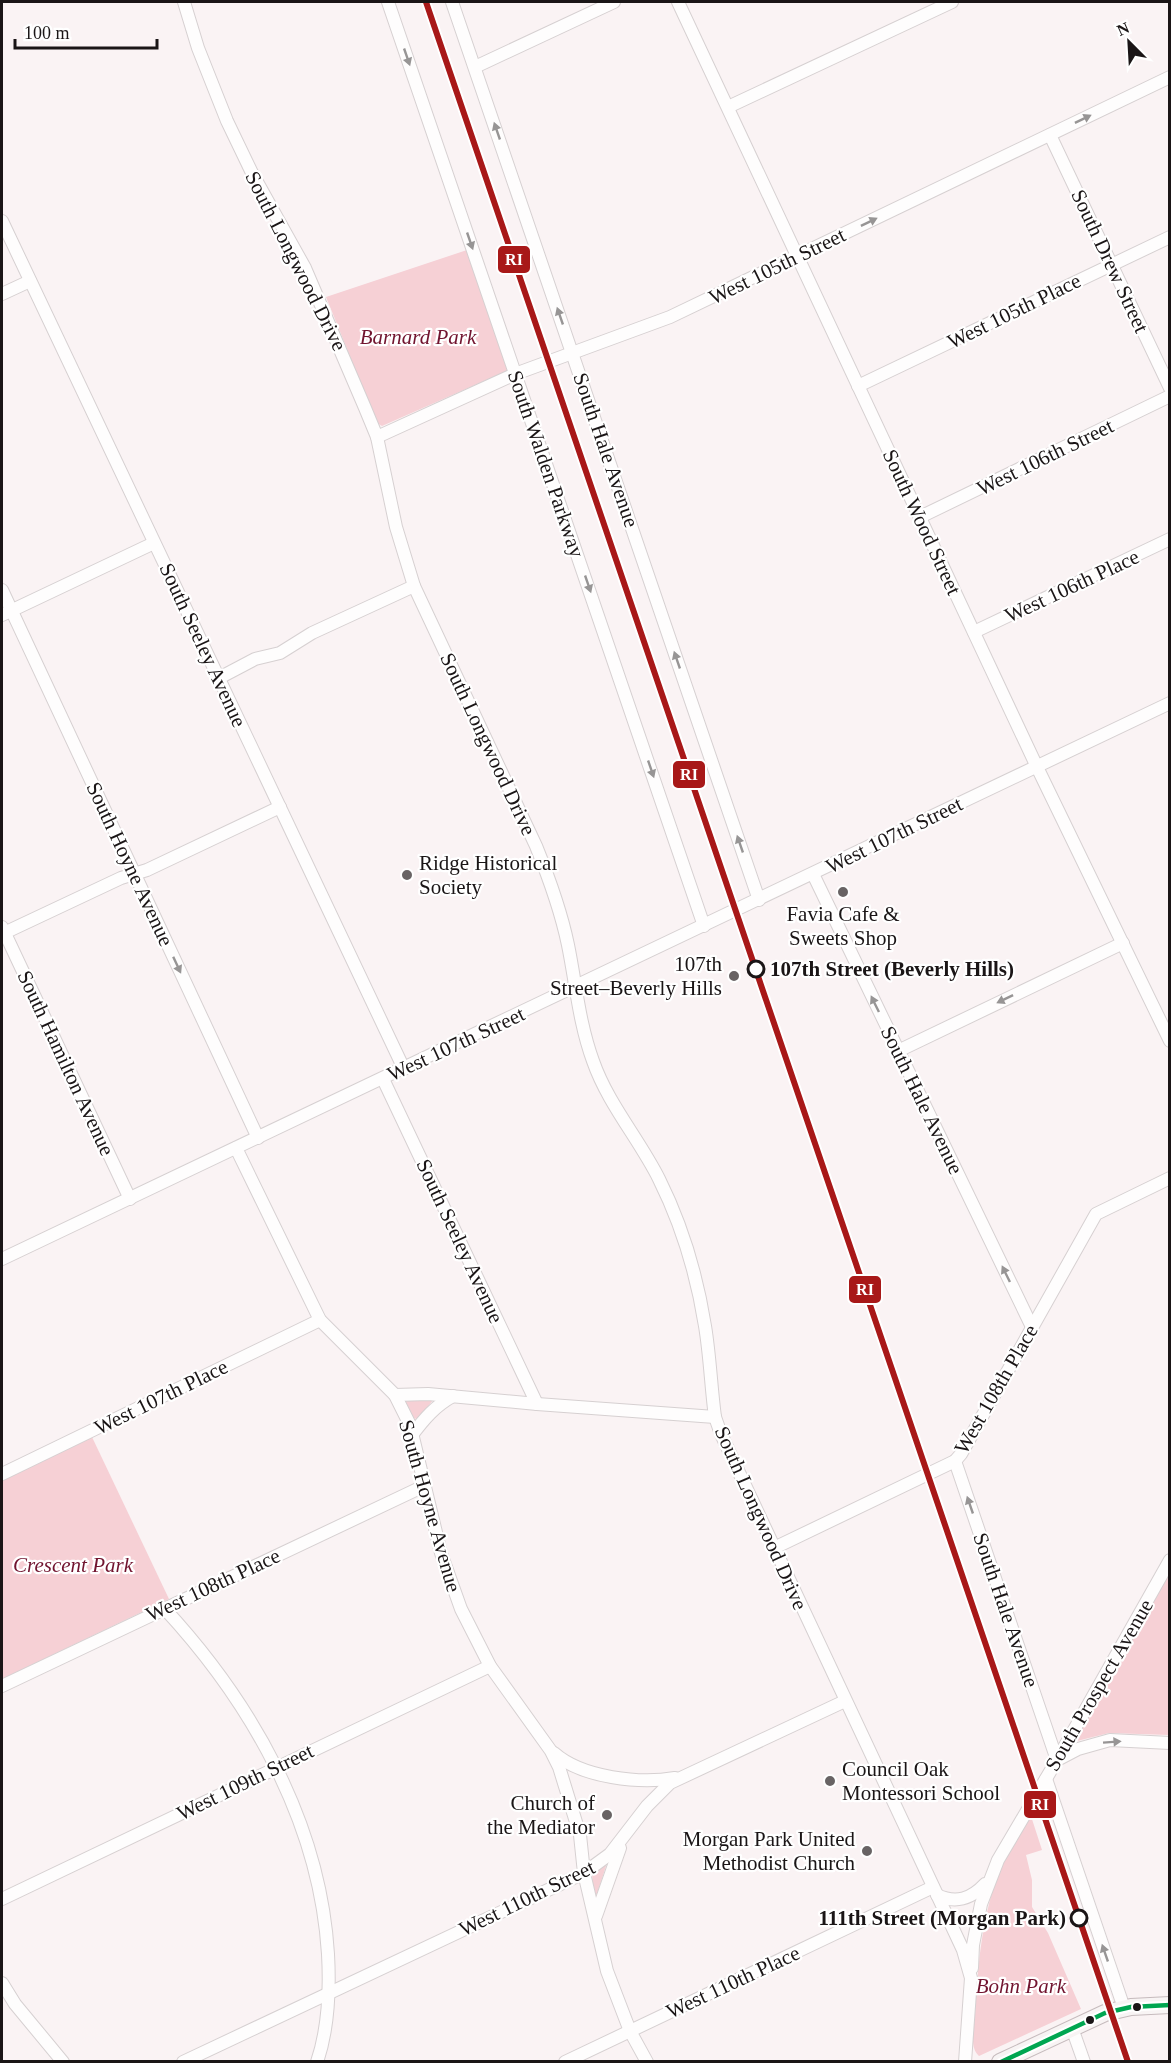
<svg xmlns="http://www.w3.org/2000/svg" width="1171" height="2063" font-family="'Times New Roman',serif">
<rect width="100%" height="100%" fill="#faf3f4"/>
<g fill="#f6d0d5">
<path d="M 467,250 L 509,370 L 382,426 L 377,423 L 326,297 Z"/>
<path d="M 405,1398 L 433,1400 L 418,1419 L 410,1418 L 402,1405 Z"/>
<path d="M 92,1437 L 169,1599 L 2,1679 L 2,1481 Z"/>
<path d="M 1169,1573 L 1169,1735 L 1109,1733 L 1077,1741 L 1075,1739 Z"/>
<path d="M 1030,1813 L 1042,1850 L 1026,1855 L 1032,1880 L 1032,1907 L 1048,1933 L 1081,2009 L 979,2056 C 969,2047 974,2029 975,2016 C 978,1959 983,1901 1009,1849 C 1015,1837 1023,1825 1030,1813 Z"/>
<path d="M 604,1866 L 606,1866 L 597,1894 L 594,1894 L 592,1875 Z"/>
</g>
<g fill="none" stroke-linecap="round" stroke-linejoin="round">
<defs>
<g id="minor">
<path d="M 184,2 L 198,48 L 227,121 L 252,173 L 305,268 L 365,408 L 377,437 L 396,527 L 414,586 L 536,846 C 549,878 561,911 568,945 C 576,984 579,1023 593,1061 C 608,1104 639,1139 659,1179 C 682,1225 697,1276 705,1326 C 710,1356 711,1387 715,1417 L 721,1434 L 963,1950 L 971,1978 L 965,2062"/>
<path d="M 388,2 L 704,926"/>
<path d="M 452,2 L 759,900"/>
<path d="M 678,2 L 1037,767 L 1170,1041"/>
<path d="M 475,67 L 614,2"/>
<path d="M 728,107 L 952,2"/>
<path d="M 1050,135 L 1170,388"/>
<path d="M 2,221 L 404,1069"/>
<path d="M 2,294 L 30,281"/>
<path d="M 858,386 L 1170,237"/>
<path d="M 377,437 L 515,374 L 670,317 L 1170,77"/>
<path d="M 920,517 L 1170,396"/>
<path d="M 2,590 L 258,1138"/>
<path d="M 2,615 L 154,543"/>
<path d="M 974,632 L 1170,539"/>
<path d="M 219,678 L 255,659 L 280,653 L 312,633 L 414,586"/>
<path d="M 813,874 L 1032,1327"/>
<path d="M 2,927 L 130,1199"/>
<path d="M 2,934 L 121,878 L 147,870 L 280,807"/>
<path d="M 898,1051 L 1123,943"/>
<path d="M 383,1079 L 537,1404"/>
<path d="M 236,1148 L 320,1320 L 395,1395 L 410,1425 L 441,1553 L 461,1609 L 490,1666 L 551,1751 L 559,1767 L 580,1835 L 584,1873 L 607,1971 L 630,2031 L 647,2062"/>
<path d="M 2,1259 L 1170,703"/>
<path d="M 395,1395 L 428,1394 L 537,1404 L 715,1417"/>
<path d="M 412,1435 C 424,1419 435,1406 453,1396"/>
<path d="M 955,1461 L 1057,1760 L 1078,1749 L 1110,1740 L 1170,1743"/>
<path d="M 2,1474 L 320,1320"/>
<path d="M 774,1548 L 955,1461 L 961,1454 L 1096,1214 L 1170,1178"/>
<path d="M 164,1608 C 252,1703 320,1823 328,1954 C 330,1990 329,2027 317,2062"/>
<path d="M 2,1686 L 424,1486"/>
<path d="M 554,1753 C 582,1778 640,1784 675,1778"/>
<path d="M 1046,1779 L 1124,2008"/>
<path d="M 937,1895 C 956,1904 971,1899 985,1884"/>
<path d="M 2,1899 L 490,1666"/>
<path d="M 596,1916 L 620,1848"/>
<path d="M 972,1968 L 973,1945 L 981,1904 L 998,1860 L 1057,1760 L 1170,1560"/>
<path d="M 2,1983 L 15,2004 L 63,2062"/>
<path d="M 1072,2028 L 1084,2062"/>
<path d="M 183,2062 L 584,1873 L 610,1854 L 647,1806 L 670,1783 L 845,1701"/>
<path d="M 565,2062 L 933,1887"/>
</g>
<path id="major" d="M 1000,2062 L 1105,2013 L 1131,2007 L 1170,2005"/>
</defs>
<use href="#minor" stroke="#d6d0d1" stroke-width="14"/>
<use href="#major" stroke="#c6bbbd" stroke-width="18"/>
<use href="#minor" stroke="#fefdfd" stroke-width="12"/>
<use href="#major" stroke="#f8f4f4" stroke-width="16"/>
<defs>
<path id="bus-1" d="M 1001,2062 L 1105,2013 L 1131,2007 L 1170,2005"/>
</defs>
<use href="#bus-1" stroke="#fff" stroke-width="9"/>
<use href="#bus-1" stroke="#00a651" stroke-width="4.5"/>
<defs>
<path id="rail-1" d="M 426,2 L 1128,2062"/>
</defs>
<use href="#rail-1" stroke="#fff" stroke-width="10"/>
<use href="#rail-1" stroke="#a81818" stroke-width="6"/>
</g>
<defs><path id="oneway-solid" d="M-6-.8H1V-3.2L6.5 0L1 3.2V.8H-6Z" transform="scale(1.5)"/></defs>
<g fill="#979595">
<use href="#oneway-solid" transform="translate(407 57) rotate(71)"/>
<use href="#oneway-solid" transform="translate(1083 119) rotate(-26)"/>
<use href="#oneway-solid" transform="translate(497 131) rotate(-109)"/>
<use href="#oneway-solid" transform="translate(869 222) rotate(-26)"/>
<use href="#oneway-solid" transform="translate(470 241) rotate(71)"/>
<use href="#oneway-solid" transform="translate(560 316) rotate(-109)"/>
<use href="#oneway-solid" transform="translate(588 584) rotate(71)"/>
<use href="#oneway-solid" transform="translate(677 660) rotate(-109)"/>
<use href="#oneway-solid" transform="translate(651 769) rotate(71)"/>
<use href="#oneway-solid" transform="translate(740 844) rotate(-109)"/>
<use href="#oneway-solid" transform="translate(177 965) rotate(65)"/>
<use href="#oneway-solid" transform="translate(1005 999) rotate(154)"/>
<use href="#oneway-solid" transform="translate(875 1004) rotate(-116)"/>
<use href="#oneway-solid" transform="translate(1006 1274) rotate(-116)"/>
<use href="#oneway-solid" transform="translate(970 1505) rotate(-109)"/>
<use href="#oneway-solid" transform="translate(1112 1742) rotate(-4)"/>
<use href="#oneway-solid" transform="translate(1105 1953) rotate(-109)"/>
</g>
<g fill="#686364" stroke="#fff" stroke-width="2">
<circle cx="407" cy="875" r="6"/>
<circle cx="843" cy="892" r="6"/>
<circle cx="734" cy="976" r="6"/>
<circle cx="830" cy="1781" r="6"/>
<circle cx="607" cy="1815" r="6"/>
<circle cx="867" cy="1851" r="6"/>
</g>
<g fill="#fff" stroke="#1a1516" stroke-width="3">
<circle cx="756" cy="969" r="8"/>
<circle cx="1079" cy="1918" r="8"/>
</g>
<g fill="#1a1516" stroke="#fff" stroke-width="2">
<circle cx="1137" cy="2007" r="5"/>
<circle cx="1090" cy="2020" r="5"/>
</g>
<g text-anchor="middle" stroke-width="4.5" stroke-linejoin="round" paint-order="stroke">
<g font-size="21" fill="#1a1516" stroke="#fff">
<text transform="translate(296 261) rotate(63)" y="7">South Longwood Drive</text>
<text transform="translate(1110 261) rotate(65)" y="7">South Drew Street</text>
<text transform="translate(777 266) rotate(-26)" y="7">West 105th Street</text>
<text transform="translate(1014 311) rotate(-26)" y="7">West 105th Place</text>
<text transform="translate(606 450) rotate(71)" y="7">South Hale Avenue</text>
<text transform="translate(1045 457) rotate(-26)" y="7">West 106th Street</text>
<text transform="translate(546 464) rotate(71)" y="7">South Walden Parkway</text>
<text transform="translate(922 522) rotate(65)" y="7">South Wood Street</text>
<text transform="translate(1072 586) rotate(-25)" y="7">West 106th Place</text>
<text transform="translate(203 645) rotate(65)" y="7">South Seeley Avenue</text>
<text transform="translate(488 744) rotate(65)" y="7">South Longwood Drive</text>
<text transform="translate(894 835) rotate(-26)" y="7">West 107th Street</text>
<text transform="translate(130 864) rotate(65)" y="7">South Hoyne Avenue</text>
<text transform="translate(456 1044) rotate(-25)" y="7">West 107th Street</text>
<text transform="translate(66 1063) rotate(65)" y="7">South Hamilton Avenue</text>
<text transform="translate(922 1100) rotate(64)" y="7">South Hale Avenue</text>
<text transform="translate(460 1241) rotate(65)" y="7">South Seeley Avenue</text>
<text transform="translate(996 1389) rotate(-60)" y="7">West 108th Place</text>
<text transform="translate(161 1397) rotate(-26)" y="7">West 107th Place</text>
<text transform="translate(430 1506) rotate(74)" y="7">South Hoyne Avenue</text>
<text transform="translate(761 1518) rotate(66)" y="7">South Longwood Drive</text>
<text transform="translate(213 1585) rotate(-25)" y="7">West 108th Place</text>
<text transform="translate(1006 1610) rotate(71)" y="7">South Hale Avenue</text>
<text transform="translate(1099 1685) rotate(-60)" y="7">South Prospect Avenue</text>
<text transform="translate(245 1782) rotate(-26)" y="7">West 109th Street</text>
<text transform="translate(527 1898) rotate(-26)" y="7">West 110th Street</text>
<text transform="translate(733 1982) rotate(-25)" y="7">West 110th Place</text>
</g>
<g font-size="21" font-style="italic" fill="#71142f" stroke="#fff">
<text x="418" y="344">Barnard Park</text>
<text x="73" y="1572">Crescent Park</text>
<text x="1021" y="1993">Bohn Park</text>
</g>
<g font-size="21" fill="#1a1516" stroke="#fff" text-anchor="end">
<text x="419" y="870" text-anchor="start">Ridge Historical<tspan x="419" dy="24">Society</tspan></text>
<text x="843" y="921" text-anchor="middle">Favia Cafe &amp;<tspan x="843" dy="24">Sweets Shop</tspan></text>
<text x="722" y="971">107th<tspan x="722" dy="24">Street–Beverly Hills</tspan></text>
<text x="842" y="1776" text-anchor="start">Council Oak<tspan x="842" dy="24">Montessori School</tspan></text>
<text x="595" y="1810">Church of<tspan x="595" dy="24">the Mediator</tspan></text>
<text x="855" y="1846">Morgan Park United<tspan x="855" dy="24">Methodist Church</tspan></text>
</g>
<g font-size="21" font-weight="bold" fill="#1a1516" stroke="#fff" text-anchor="start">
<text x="770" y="976">107th Street (Beverly Hills)</text>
<text x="1066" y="1925" text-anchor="end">111th Street (Morgan Park)</text>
</g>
</g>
<g stroke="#fff" stroke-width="2">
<rect x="497" y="245" width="34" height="29" rx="6" fill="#a81818"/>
<rect x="672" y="760" width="34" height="29" rx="6" fill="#a81818"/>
<rect x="848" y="1275" width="34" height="29" rx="6" fill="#a81818"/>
<rect x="1023" y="1790" width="34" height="29" rx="6" fill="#a81818"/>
</g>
<g font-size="16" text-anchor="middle" font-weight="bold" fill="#fff">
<text x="514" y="265">RI</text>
<text x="689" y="780">RI</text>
<text x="865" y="1295">RI</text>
<text x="1040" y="1810">RI</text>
</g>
<rect width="1171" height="2063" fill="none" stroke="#1a1516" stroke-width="6"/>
<g transform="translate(1129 42) rotate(336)" stroke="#ffffff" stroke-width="4.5" paint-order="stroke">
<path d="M0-4.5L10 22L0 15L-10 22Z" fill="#1a1516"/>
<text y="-9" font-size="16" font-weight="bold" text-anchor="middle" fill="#1a1516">N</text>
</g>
<path d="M15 39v9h142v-9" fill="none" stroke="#1a1516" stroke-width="3"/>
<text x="24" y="39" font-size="18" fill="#1a1516" stroke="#ffffff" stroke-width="4.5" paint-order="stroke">100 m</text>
</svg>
